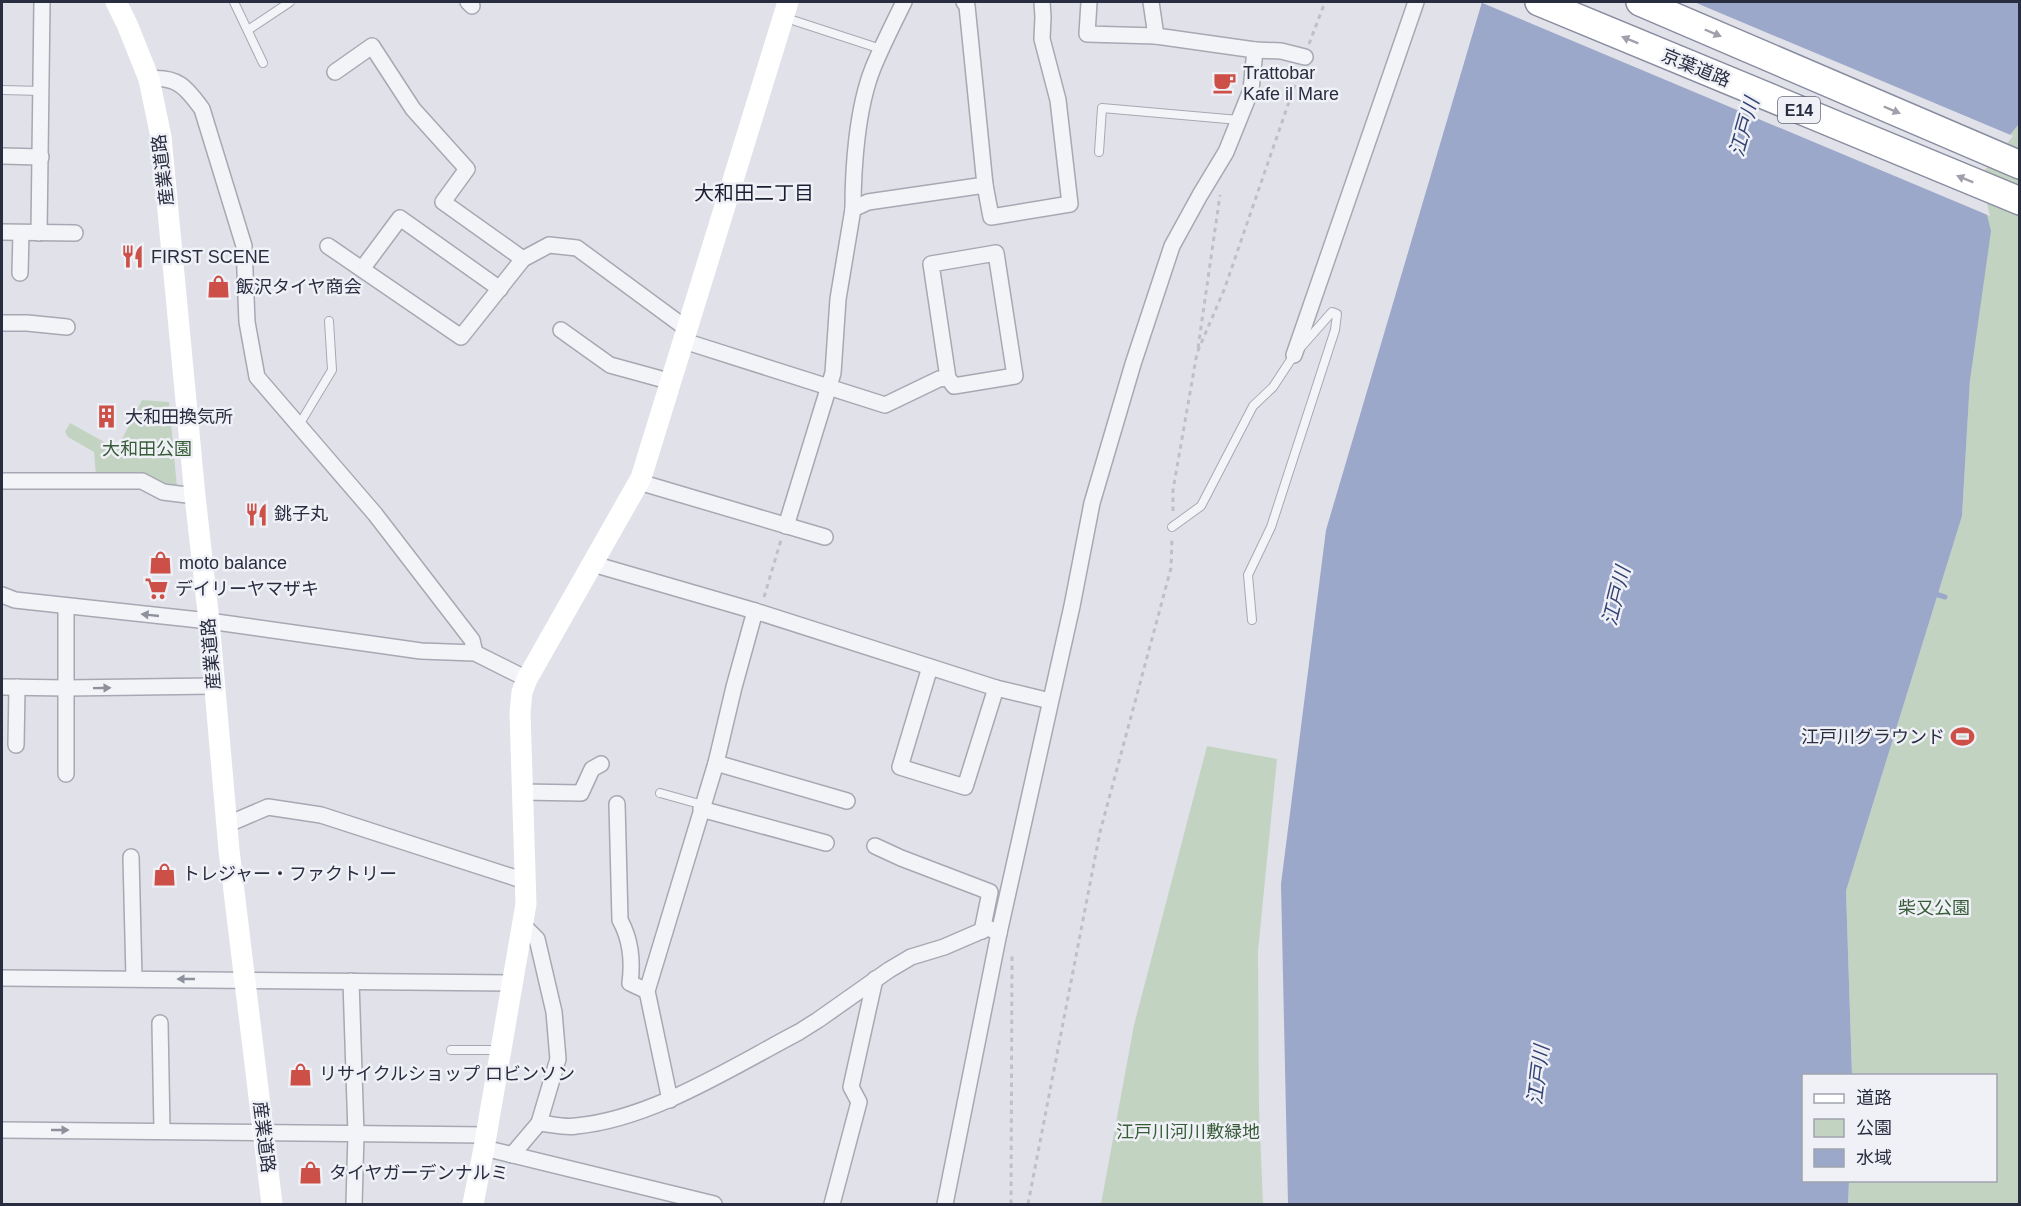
<svg xmlns="http://www.w3.org/2000/svg" width="2021" height="1206" font-family="Arial,'Noto Sans JP',sans-serif">
<rect width="100%" height="100%" fill="#e1e2e9"/>
<g fill="#c3d3c2">
<path d="M 2019,124 L 2019,1204 L 1848,1204 L 1849,1181 L 1996,1180 L 1996,1076 L 1852,1075 L 1846,891 L 1962,516 L 1970,380 L 1977,175 Z"/>
<path d="M 142,400 L 169,402 L 177,487 L 96,476 L 94,452 L 68,437 L 65,432 L 70,423 L 117,449 Z"/>
<path d="M 1207,746 L 1277,759 L 1258,951 L 1259,1107 L 1263,1204 L 1101,1204 L 1134,1025 Z"/>
</g>
<path fill="#9ca8c9" d="M 1482,2 L 2019,2 L 2019,124 L 1977,175 L 1991,231 L 1970,380 L 1962,516 L 1846,891 L 1852,1075 L 1804,1076 L 1804,1180 L 1849,1181 L 1848,1204 L 1288,1204 L 1281,884 L 1326,530 Z"/>
<path fill="#e1e2e9" d="M 1480,2 L 1694,2 L 2013,136 L 1980,176 L 1990,216 Z"/>
<g fill="none" stroke-linecap="round" stroke-linejoin="round">
<path stroke="#9ca8c9" stroke-width="5" d="M 1932,593 L 1945,597"/>
<defs>
<g id="lane">
<path d="M 234,2 L 263,63"/>
<path d="M 786,18 L 881,49"/>
<path d="M 248,30 L 290,2"/>
<path d="M 2,90 L 42,91"/>
<path d="M 1099,152 L 1102,108 L 1239,120"/>
<path d="M 299,425 L 332,370 L 329,321"/>
<path d="M 1172,527 L 1201,506 L 1253,406 L 1273,387 L 1294,355 L 1332,312 L 1337,314 L 1335,330 L 1271,527 L 1248,575 L 1252,620"/>
<path d="M 660,793 L 703,805"/>
<path d="M 451,1050 L 500,1050"/>
</g>
<g id="street">
<path d="M 468,2 L 472,6"/>
<path d="M 1089,2 L 1087,34 L 1156,36"/>
<path d="M 1255,50 L 1281,51 L 1305,57"/>
<path d="M 335,72 L 372,46 L 413,109 L 467,169 L 443,202 L 523,259"/>
<path d="M 149,79 C 177,76 186,87 202,109 L 244,246 L 247,322 L 257,377 L 375,514 L 472,640 L 475,653"/>
<path d="M 2,156 L 41,157"/>
<path d="M 985,185 L 991,217 L 1070,204 L 1058,100 L 1042,39 L 1043,17 L 1042,2"/>
<path d="M 853,209 C 853,167 857,108 873,68 C 882,46 893,24 904,2"/>
<path d="M 2,232 L 75,233"/>
<path d="M 39,233 L 42,2"/>
<path d="M 328,246 L 461,337 L 523,259 L 549,245 L 577,248 L 687,329"/>
<path d="M 362,269 L 400,218 L 500,289"/>
<path d="M 20,273 L 21,233"/>
<path d="M 2,323 L 27,323 L 67,327"/>
<path d="M 561,330 L 610,365 L 672,382"/>
<path d="M 684,341 L 885,405 L 939,379 L 948,378 L 954,386 L 1015,376 L 996,253 L 931,264 L 948,378"/>
<path d="M 1294,355 L 1416,2"/>
<path d="M 2,481 L 142,481 L 163,492 L 195,496"/>
<path d="M 639,482 L 825,537"/>
<path d="M 786,526 L 833,373 L 838,299 L 853,209 L 868,202 L 985,185 L 967,6 L 964,2"/>
<path d="M 593,564 L 755,611 L 996,688 L 1042,699"/>
<path d="M 2,595 L 15,600 L 209,621 L 421,651 L 475,653 L 527,679"/>
<path d="M 930,667 L 900,767 L 965,787 L 996,688"/>
<path d="M 2,687 L 66,688 L 214,686"/>
<path d="M 16,745 L 17,687"/>
<path d="M 716,763 L 847,801"/>
<path d="M 66,774 L 66,606"/>
<path d="M 522,792 L 581,793 L 592,769 L 601,764"/>
<path d="M 617,804 L 620,920 C 631,940 633,960 630,983 L 647,991"/>
<path d="M 701,809 L 826,843"/>
<path d="M 226,825 L 268,807 L 321,815 L 525,881"/>
<path d="M 875,846 L 901,858 L 990,892 L 982,931"/>
<path d="M 131,857 L 134,978"/>
<path d="M 2,978 L 513,983"/>
<path d="M 351,981 L 356,1134 L 354,1204"/>
<path d="M 160,1023 L 162,1131"/>
<path d="M 670,1100 L 647,991 L 716,763 L 734,687 L 755,611"/>
<path d="M 539,1123 C 551,1124 564,1128 576,1126 C 652,1119 732,1067 799,1032 L 818,1020 L 889,970 L 911,957 L 944,947 L 988,928 L 999,933"/>
<path d="M 2,1130 L 486,1135"/>
<path d="M 484,1148 L 714,1204"/>
<path d="M 512,1155 L 539,1123 L 558,1059 L 554,1012 L 537,939 L 523,925"/>
<path d="M 832,1204 L 859,1102 L 851,1087 L 875,979"/>
<path d="M 945,1204 L 999,933 L 1072,606 L 1092,503 L 1133,364 L 1172,246 L 1200,195 L 1226,152 L 1251,90 L 1255,50 L 1156,36 L 1151,2"/>
</g>
<g id="highway">
<path d="M 1539,2 L 2020,201"/>
<path d="M 1640,2 L 2020,165"/>
</g>
</defs>
<use href="#lane" stroke="#a6a8b3" stroke-width="10"/>
<use href="#street" stroke="#a6a8b3" stroke-width="18"/>
<use href="#highway" stroke="#888ca0" stroke-width="30"/>
<g stroke="#bec0c7" stroke-width="3" stroke-dasharray="4.5 4.5" stroke-linecap="butt">
<path d="M 1309,44 L 1325,2"/>
<path d="M 1198,348 L 1220,195"/>
<path d="M 1173,511 L 1173,490 L 1197,353 L 1224,290 L 1300,70"/>
<path d="M 764,597 L 781,540"/>
<path d="M 1011,1204 L 1012,956"/>
<path d="M 1028,1204 L 1100,832 L 1171,568 L 1172,539"/>
</g>
<use href="#lane" stroke="#f3f4f7" stroke-width="8"/>
<use href="#street" stroke="#f3f4f7" stroke-width="15"/>
<g stroke="#fff" stroke-width="21">
<path d="M 116,2 L 127,24 L 149,79 L 161,137 L 195,496 L 209,621 L 229,850 L 272,1204"/>
<path d="M 473,1204 L 484,1148 L 526,904 L 520,712 L 522,692 L 527,679 L 641,478 L 788,2"/>
</g>
<use href="#highway" stroke="#fff" stroke-width="27"/>
</g>
<defs><path id="oneway-solid" d="M-6-.8H1V-3.2L6.5 0L1 3.2V.8H-6Z" transform="scale(1.5)"/></defs>
<g fill="#9fa0a9">
<use href="#oneway-solid" transform="translate(1713 33) rotate(23)"/>
<use href="#oneway-solid" transform="translate(1630 40) rotate(-158)"/>
<use href="#oneway-solid" transform="translate(1892 110) rotate(23)"/>
<use href="#oneway-solid" transform="translate(1965 179) rotate(-158)"/>
</g>
<g fill="#8e909c">
<use href="#oneway-solid" transform="translate(150 615) rotate(-174)"/>
<use href="#oneway-solid" transform="translate(102 688) rotate(-1)"/>
<use href="#oneway-solid" transform="translate(186 979) rotate(-180)"/>
<use href="#oneway-solid" transform="translate(60 1130)"/>
</g>
<defs>
<symbol id="cafe-bare" viewBox="-9 -9 18 18"><path d="M-5.5-4.5H6V0H3Q3 3.5 0 3.5H-2.5Q-5.5 3.5-5.5 0ZM3-3.2v2h1.7v-2ZM-6 4.5H4V6H-6Z" fill="#cc4f48" stroke="#f0f1f7" stroke-width="2.5" paint-order="stroke"/></symbol>
<symbol id="restaurant-bare" viewBox="-9 -9 18 18"><path d="M-5-6h1v4h1v-4h1v4h1v-4h1v5L-1.5 .5V6h-2V.5L-5-1ZM5-6V6H3V1.5H1.5Q1.5-4 5-6Z" fill="#cc4f48" stroke="#f0f1f7" stroke-width="2.5" paint-order="stroke"/></symbol>
<symbol id="shop-bare" viewBox="-9 -9 18 18"><path d="M-5-2.5h2.3a2.7 3.5 0 0 1 5.4 0H5L5.5 6h-11ZM-1.5-2.5h3a1.5 2.3 0 0 0-3 0Z" fill="#cc4f48" stroke="#f0f1f7" stroke-width="2.5" paint-order="stroke"/></symbol>
<symbol id="building-bare" viewBox="-9 -9 18 18"><path d="M-4-6H4V6H1V3H-1V6H-4ZM-2.5-4.3h1.7v1.8h-1.7ZM.8-4.3h1.7v1.8H.8ZM-2.5-1h1.7V.8h-1.7ZM.8-1h1.7V.8H.8Z" fill="#cc4f48" stroke="#f0f1f7" stroke-width="2.5" paint-order="stroke"/></symbol>
<symbol id="supermarket-bare" viewBox="-9 -9 18 18"><path d="M-6-5.5h2.5l.6 2H6L4.5 2H-2.5L-4.4-4H-6ZM-1.5 3.2a1.3 1.3 0 1 0 .1 0ZM3 3.2a1.3 1.3 0 1 0 .1 0Z" fill="#cc4f48" stroke="#f0f1f7" stroke-width="2.5" paint-order="stroke"/></symbol>
<symbol id="stadium-bare" viewBox="-9 -9 18 18"><path d="M0-5a6.5 5 0 1 0 0 10a6.5 5 0 1 0 0-10ZM-3.5-1.8h7v3.6h-7Z" fill="#cc4f48" stroke="#f0f1f7" stroke-width="2.5" paint-order="stroke"/></symbol>
</defs>
<g fill-rule="evenodd">
<use href="#cafe-bare" x="1208" y="66" width="33" height="33"/>
<use href="#restaurant-bare" x="116" y="240" width="33" height="33"/>
<use href="#shop-bare" x="202" y="270" width="33" height="33"/>
<use href="#building-bare" x="90" y="400" width="33" height="33"/>
<use href="#restaurant-bare" x="240" y="498" width="33" height="33"/>
<use href="#shop-bare" x="144" y="546" width="33" height="33"/>
<use href="#supermarket-bare" x="140" y="572" width="33" height="33"/>
<use href="#stadium-bare" x="1946" y="720" width="33" height="33"/>
<use href="#shop-bare" x="148" y="858" width="33" height="33"/>
<use href="#shop-bare" x="284" y="1058" width="33" height="33"/>
<use href="#shop-bare" x="294" y="1156" width="33" height="33"/>
</g>
<g text-anchor="middle" stroke-width="5" stroke-linejoin="round" paint-order="stroke">
<rect fill="#f0f1f7" stroke="#656877" stroke-width="1.5" x="1778" y="97" width="42" height="26" rx="4.5"/>
<g font-size="16" font-weight="bold" fill="#292d40">
<text x="1799" y="116">E14</text>
</g>
<g font-size="18" fill="#292d40" stroke="#f0f1f7">
<text transform="translate(1696 68) rotate(22)" y="6">京葉道路</text>
<text transform="translate(163 170) rotate(-97)" y="6">産業道路</text>
<text transform="translate(211 654) rotate(-95)" y="6">産業道路</text>
<text transform="translate(264 1137) rotate(83)" y="6">産業道路</text>
</g>
<g font-size="18" fill="#292d40" stroke="#f0f1f7" text-anchor="start">
<text x="1243" y="79">Trattobar<tspan x="1243" dy="21">Kafe il Mare</tspan></text>
<text x="151" y="263">FIRST SCENE</text>
<text x="236" y="293">飯沢タイヤ商会</text>
<text x="125" y="423">大和田換気所</text>
<text x="274" y="520">銚子丸</text>
<text x="179" y="569">moto balance</text>
<text x="175" y="595">デイリーヤマザキ</text>
<text x="1945" y="743" text-anchor="end">江戸川グラウンド</text>
<text x="182" y="880">トレジャー・ファクトリー</text>
<text x="319" y="1080">リサイクルショップ ロビンソン</text>
<text x="329" y="1179">タイヤガーデンナルミ</text>
</g>
<g font-size="18" fill="#375c37" stroke="#f0f1f7">
<text x="147" y="455">大和田公園</text>
<text x="1934" y="914">柴又公園</text>
<text x="1188" y="1138">江戸川河川敷緑地</text>
</g>
<g font-size="20" font-style="italic" fill="#344374" stroke="#f0f1f7">
<text transform="translate(1744 127) rotate(-74)" y="7">江戸川</text>
<text transform="translate(1616 596) rotate(-76)" y="7">江戸川</text>
<text transform="translate(1538 1075) rotate(-83)" y="7">江戸川</text>
</g>
<g font-size="20" fill="#1b1e31" stroke="#f0f1f7">
<text x="754" y="200">大和田二丁目</text>
</g>
</g>
<rect width="2021" height="1206" fill="none" stroke="#292d40" stroke-width="6"/>
<rect x="1802" y="1074" width="195" height="108" fill="#f0f1f7" stroke="#a0a3ae" stroke-width="1.5"/>
<rect x="1814" y="1094" width="30" height="9" fill="#ffffff" stroke="#a0a3ae" stroke-width="1.5"/>
<text x="1856" y="1104" font-size="18" fill="#292d40">道路</text>
<rect x="1814" y="1119" width="30" height="18" fill="#c3d3c2" stroke="#a0a3ae" stroke-width="1.5"/>
<text x="1856" y="1134" font-size="18" fill="#292d40">公園</text>
<rect x="1814" y="1149" width="30" height="18" fill="#9ca8c9" stroke="#a0a3ae" stroke-width="1.5"/>
<text x="1856" y="1164" font-size="18" fill="#292d40">水域</text>
</svg>
